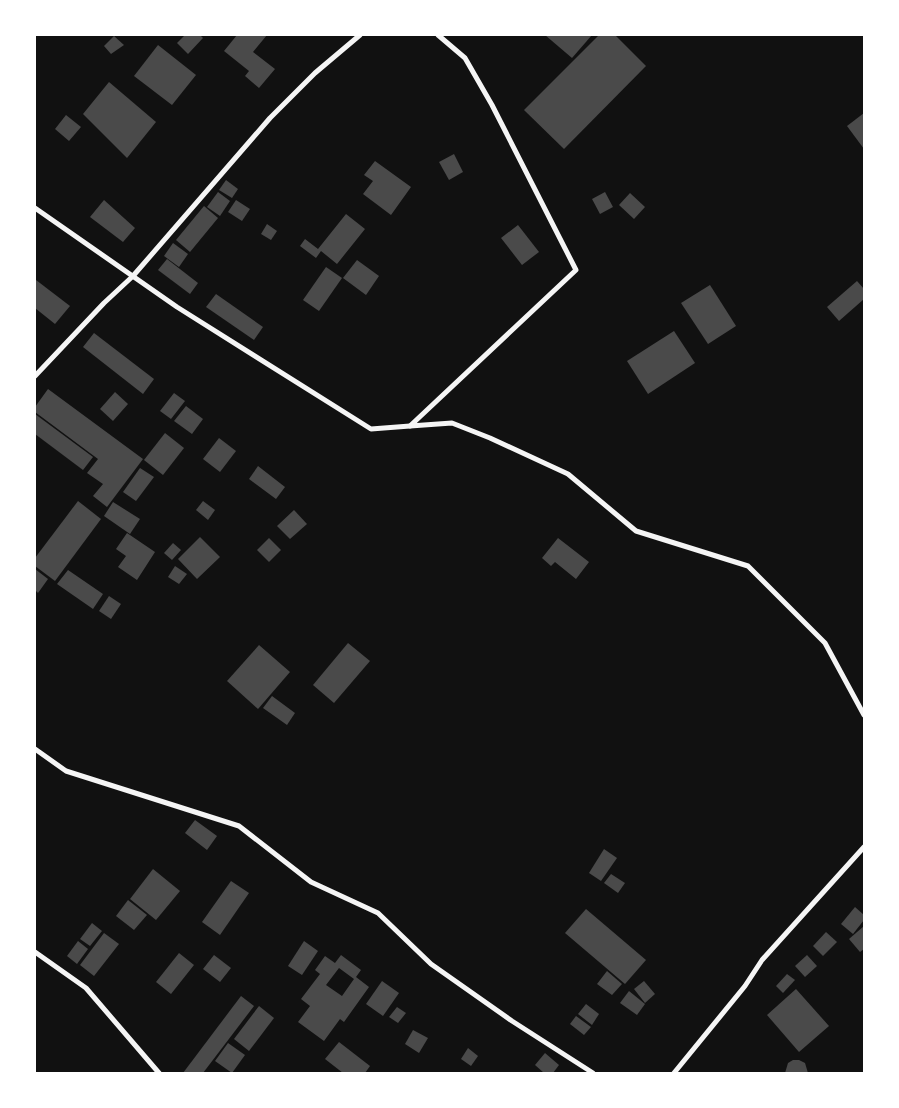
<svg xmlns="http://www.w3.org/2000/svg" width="899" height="1108" font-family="'Titillium Web',sans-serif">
<rect width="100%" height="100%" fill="#111"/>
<g fill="#4a4a4a" fill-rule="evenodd">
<path d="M 185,35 L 200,35 L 203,38 L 188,54 L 177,43 Z"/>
<path d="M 237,35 L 267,35 L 253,52 L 275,69 L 259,88 L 245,76 L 249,71 L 224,51 Z"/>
<path d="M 545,35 L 592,35 L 572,58 Z"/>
<path d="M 599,35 L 615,35 L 646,66 L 564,149 L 524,110 Z"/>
<path d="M 114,36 L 124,45 L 111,54 L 104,46 Z"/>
<path d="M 158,45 L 196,75 L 172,105 L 134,76 Z"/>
<path d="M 109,82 L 156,122 L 127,158 L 83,114 Z"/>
<path d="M 864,113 L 864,149 L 847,126 Z"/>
<path d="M 66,115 L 81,127 L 69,141 L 55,129 Z"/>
<path d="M 454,154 L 463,172 L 449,180 L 439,162 Z"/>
<path d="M 375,161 L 411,187 L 391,215 L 363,194 L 373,181 L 364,175 Z"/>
<path d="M 226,180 L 238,189 L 232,198 L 219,190 Z"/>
<path d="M 218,192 L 230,201 L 220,216 L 207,207 Z"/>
<path d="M 605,192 L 613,207 L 600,214 L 592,199 Z"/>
<path d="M 630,193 L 645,207 L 634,219 L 619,205 Z"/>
<path d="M 104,200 L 135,228 L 123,242 L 90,217 Z"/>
<path d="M 236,200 L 250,209 L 242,221 L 228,212 Z"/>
<path d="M 204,206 L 218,218 L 190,252 L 176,240 Z"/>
<path d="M 346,214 L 365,229 L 337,264 L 321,251 L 316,258 L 300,246 L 305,239 L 318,249 Z"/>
<path d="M 267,224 L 277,231 L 271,240 L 261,234 Z"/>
<path d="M 518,225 L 539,252 L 522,265 L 501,238 Z"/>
<path d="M 173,243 L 188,254 L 179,267 L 164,256 Z"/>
<path d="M 167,259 L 198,283 L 190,294 L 158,270 Z"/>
<path d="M 357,260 L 379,276 L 366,295 L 343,278 Z"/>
<path d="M 326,267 L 342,278 L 319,311 L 303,300 Z"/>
<path d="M 36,280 L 70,306 L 55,324 L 35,308 Z"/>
<path d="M 857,281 L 864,289 L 864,299 L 839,321 L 827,307 Z"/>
<path d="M 710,285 L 736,326 L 708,344 L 681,303 Z"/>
<path d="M 216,294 L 263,327 L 254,340 L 206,307 Z"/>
<path d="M 674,331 L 695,363 L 648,394 L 627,361 Z"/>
<path d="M 94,333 L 154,379 L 143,394 L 83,347 Z"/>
<path d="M 48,389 L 143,459 L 107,507 L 93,496 L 103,484 L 87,473 L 98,459 L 35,412 L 35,407 Z"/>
<path d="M 115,392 L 128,404 L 113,421 L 100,409 Z"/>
<path d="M 174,393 L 185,401 L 171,419 L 160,411 Z"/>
<path d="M 186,406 L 203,419 L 192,434 L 174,421 Z"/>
<path d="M 35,414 L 93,457 L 83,470 L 35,434 Z"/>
<path d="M 165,433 L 184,448 L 163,475 L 144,460 Z"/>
<path d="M 219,438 L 236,451 L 220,472 L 203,459 Z"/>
<path d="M 258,466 L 285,487 L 276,499 L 249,479 Z"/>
<path d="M 140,468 L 154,477 L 136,501 L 123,492 Z"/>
<path d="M 78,501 L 101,519 L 55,581 L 35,566 L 35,558 Z"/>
<path d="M 203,501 L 215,510 L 208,520 L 196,510 Z"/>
<path d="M 113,502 L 140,519 L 130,534 L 104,516 Z"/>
<path d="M 294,510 L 307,524 L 290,539 L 277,526 Z"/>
<path d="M 127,533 L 155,552 L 137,580 L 118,567 L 126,556 L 116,549 Z"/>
<path d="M 200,537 L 220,557 L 197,579 L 178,559 Z"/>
<path d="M 269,538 L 281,550 L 269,562 L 257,550 Z"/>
<path d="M 558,538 L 589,562 L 576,579 L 555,562 L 551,566 L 542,558 Z"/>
<path d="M 173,543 L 181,550 L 172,560 L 164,553 Z"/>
<path d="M 175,566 L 187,574 L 179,584 L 168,577 Z"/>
<path d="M 35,569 L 48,579 L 38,593 L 35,590 Z"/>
<path d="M 68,570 L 103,594 L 93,609 L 57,584 Z"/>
<path d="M 109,596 L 121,604 L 111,619 L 99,611 Z"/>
<path d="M 348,643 L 370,661 L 334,703 L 313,685 Z"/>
<path d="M 259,645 L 290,672 L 258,709 L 227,681 Z"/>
<path d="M 272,696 L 295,713 L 287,725 L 263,708 Z"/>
<path d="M 195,820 L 217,836 L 207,850 L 185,833 Z"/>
<path d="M 604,849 L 617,858 L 601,881 L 589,873 Z"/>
<path d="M 153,869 L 180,891 L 156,920 L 130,899 Z"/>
<path d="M 611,874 L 625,883 L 618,893 L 604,883 Z"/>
<path d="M 231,881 L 249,893 L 220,935 L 202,922 Z"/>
<path d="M 128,900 L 147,915 L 134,930 L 116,916 Z"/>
<path d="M 855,907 L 864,915 L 864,920 L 853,934 L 841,924 Z"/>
<path d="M 586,909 L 646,960 L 625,984 L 565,933 Z"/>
<path d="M 92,923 L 102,931 L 90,946 L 80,939 Z"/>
<path d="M 864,926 L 864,949 L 860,952 L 849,939 Z"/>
<path d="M 826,932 L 837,942 L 823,956 L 813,946 Z"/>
<path d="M 104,933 L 119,944 L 94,976 L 80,965 Z"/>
<path d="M 78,941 L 88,949 L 77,964 L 67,956 Z"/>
<path d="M 304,941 L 318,951 L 302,975 L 288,966 Z"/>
<path d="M 179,953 L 194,965 L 171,994 L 156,982 Z"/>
<path d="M 214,955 L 231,968 L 220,982 L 203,969 Z"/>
<path d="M 341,955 L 361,970 L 356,977 L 369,987 L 344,1022 L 340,1019 L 324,1041 L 298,1022 L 310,1006 L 301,999 L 320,974 L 315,970 L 325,956 L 335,963 ZM 339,968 L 354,979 L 342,996 L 326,985 Z"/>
<path d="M 807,955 L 817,966 L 805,977 L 795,966 Z"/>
<path d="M 607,971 L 622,984 L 612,995 L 597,984 Z"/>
<path d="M 787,974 L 795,980 L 783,993 L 776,986 Z"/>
<path d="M 382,981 L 399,993 L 383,1016 L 366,1004 Z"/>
<path d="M 644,981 L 655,994 L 645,1003 L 634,989 Z"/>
<path d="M 796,989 L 829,1026 L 799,1052 L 767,1015 Z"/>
<path d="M 629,991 L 645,1004 L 637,1015 L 620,1003 Z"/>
<path d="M 241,996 L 254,1006 L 203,1073 L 183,1073 Z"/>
<path d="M 586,1004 L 599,1014 L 592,1025 L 578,1014 Z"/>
<path d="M 259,1006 L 274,1018 L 249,1051 L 234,1039 Z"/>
<path d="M 397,1007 L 406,1013 L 398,1023 L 389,1017 Z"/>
<path d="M 576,1016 L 591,1027 L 584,1035 L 570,1024 Z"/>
<path d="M 413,1030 L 428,1038 L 419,1053 L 405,1044 Z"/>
<path d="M 339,1042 L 370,1066 L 365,1073 L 343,1073 L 325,1059 Z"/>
<path d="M 228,1043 L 245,1055 L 232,1073 L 215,1061 Z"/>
<path d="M 468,1048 L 478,1056 L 471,1066 L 461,1059 Z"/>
<path d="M 545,1053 L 559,1065 L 553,1073 L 544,1073 L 535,1065 Z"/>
<path d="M 793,1060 L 799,1060 L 805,1063 L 808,1073 L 785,1073 L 788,1063 Z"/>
</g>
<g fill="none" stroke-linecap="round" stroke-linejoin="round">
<g stroke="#f5f5f5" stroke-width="5">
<path d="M 438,35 L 465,58 L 492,105 L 576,270 L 410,426 L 452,423 L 490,438 L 568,474 L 636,531 L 748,566 L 825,643 L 864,715"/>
<path d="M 35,208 L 177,307 L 371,429 L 410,426"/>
<path d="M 35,376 L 104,303 L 133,276 L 270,118 L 315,73 L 360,35"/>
<path d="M 35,749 L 66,771 L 239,826 L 311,882 L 378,913 L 431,964 L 512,1021 L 593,1073"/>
<path d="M 35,952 L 86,988 L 159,1073"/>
<path d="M 674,1073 L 745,986 L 762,960 L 864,847"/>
</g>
</g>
<rect width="899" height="1108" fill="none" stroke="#ffffff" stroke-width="72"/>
</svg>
